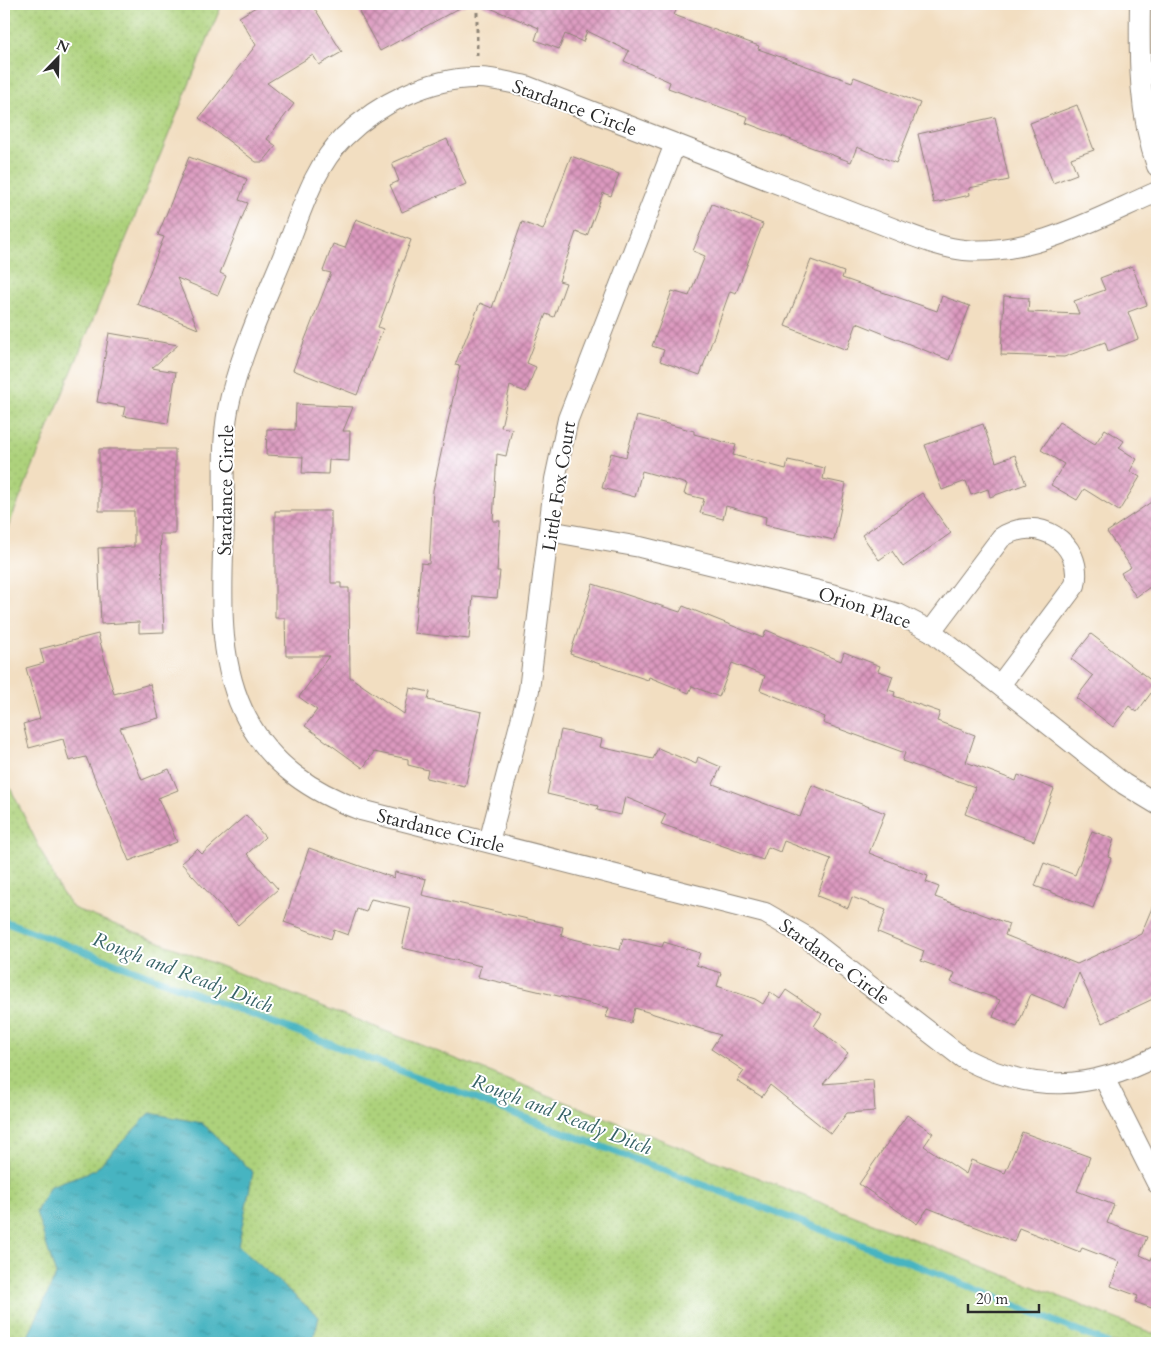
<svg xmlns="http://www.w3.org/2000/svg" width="1161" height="1347" font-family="Cardo,serif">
<defs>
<pattern id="grass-dots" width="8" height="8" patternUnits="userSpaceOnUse" patternTransform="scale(1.25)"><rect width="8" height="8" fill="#add27c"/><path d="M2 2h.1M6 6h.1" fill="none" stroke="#95b46b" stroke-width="1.8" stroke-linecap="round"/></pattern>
<pattern id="water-ripples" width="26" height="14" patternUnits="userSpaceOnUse" patternTransform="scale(1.25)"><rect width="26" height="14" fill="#46b4c1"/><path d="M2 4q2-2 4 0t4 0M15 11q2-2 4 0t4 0" fill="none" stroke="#3b939d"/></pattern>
<pattern id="building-cross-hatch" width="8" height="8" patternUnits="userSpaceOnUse" patternTransform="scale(1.25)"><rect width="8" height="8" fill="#dc99bf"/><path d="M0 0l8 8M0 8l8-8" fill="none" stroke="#b37d9b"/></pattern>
</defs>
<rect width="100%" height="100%" fill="#fff"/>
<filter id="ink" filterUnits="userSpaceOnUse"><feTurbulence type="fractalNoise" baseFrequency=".02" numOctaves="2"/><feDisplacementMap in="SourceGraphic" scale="10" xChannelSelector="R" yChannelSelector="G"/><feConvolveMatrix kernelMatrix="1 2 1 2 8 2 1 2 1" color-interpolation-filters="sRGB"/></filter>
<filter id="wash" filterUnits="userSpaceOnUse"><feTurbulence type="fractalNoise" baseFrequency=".0096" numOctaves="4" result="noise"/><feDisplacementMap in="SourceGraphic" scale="20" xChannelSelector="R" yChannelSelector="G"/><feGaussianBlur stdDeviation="1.12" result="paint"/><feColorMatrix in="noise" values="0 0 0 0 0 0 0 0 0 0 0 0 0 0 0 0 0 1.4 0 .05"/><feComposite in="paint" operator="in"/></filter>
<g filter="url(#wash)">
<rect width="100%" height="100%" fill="#f2dec1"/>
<g fill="url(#grass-dots)" stroke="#6c7e54">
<path d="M 4,4 L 222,4 L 4,537 Z"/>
<path d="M 4,775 L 60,890 L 73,908 L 1157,1335 L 1157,1343 L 4,1343 Z"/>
</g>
<path fill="url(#water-ripples)" stroke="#387076" d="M 150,1113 L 202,1123 L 253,1172 L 238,1246 L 319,1317 L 312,1343 L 25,1343 L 56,1275 L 36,1212 L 50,1186 L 95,1170 Z"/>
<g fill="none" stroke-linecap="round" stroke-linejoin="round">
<path stroke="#46b4c1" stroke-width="7" d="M 4,921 L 939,1274 L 1107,1343"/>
</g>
<g id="blocks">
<g fill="url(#building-cross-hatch)">
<path d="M 261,4 L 312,4 L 342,52 L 319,65 L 313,55 L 267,83 L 294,104 L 267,139 L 276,146 L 263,162 L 256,162 L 199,118 L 256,45 L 239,17 Z"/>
<path d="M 373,4 L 467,4 L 380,51 L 359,12 Z"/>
<path d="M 480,4 L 679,4 L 674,15 L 759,46 L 758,49 L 852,82 L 854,77 L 920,103 L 896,163 L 857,147 L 851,162 L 746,123 L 748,117 L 668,88 L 670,82 L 624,61 L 629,51 L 587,31 L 583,42 L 565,34 L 559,49 L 535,40 L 539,28 Z"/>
<path d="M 1077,105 L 1094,150 L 1071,158 L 1077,174 L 1053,183 L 1030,123 Z"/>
<path d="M 995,117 L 1009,180 L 969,188 L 970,195 L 934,203 L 918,134 Z"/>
<path d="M 447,139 L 466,184 L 402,212 L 390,185 L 399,181 L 392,163 Z"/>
<path d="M 571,156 L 619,174 L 611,196 L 603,193 L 587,236 L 576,232 L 559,281 L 566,283 L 554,317 L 546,314 L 527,363 L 536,367 L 526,392 L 510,386 L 501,427 L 512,429 L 506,456 L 497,454 L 493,521 L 500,521 L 497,571 L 500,571 L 497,598 L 473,596 L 469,639 L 414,633 L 421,563 L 429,564 L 433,490 L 460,366 L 455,365 L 480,303 L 492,308 L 522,222 L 543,230 Z"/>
<path d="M 189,157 L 247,179 L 239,200 L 248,203 L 220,273 L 226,276 L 218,295 L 177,278 L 198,329 L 137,304 L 164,237 L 158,235 Z"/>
<path d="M 712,204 L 763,224 L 736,293 L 730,291 L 700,375 L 660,361 L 664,350 L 652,346 L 672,291 L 689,296 L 705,256 L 693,251 Z"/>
<path d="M 356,219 L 411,240 L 378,327 L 383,329 L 357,395 L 293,370 L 331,273 L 323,271 L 333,244 L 345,248 Z"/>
<path d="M 811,260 L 844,272 L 842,278 L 937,311 L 942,296 L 970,306 L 949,360 L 857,323 L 847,350 L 785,326 Z"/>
<path d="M 1132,266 L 1147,305 L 1128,312 L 1138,339 L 1108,351 L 1105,342 L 1064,357 L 1001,355 L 1004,296 L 1029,298 L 1028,312 L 1079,314 L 1074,301 L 1105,290 L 1100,278 Z"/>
<path d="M 109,333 L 178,345 L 152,368 L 176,372 L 168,423 L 123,416 L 125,407 L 97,402 Z"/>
<path d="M 296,404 L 353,407 L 343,431 L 350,431 L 349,461 L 329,460 L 328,474 L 302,473 L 303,457 L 266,455 L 267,429 L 295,430 Z"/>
<path d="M 637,416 L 694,431 L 694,434 L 736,445 L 733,455 L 786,469 L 788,460 L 825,468 L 823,479 L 846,484 L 834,540 L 765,525 L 766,517 L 726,506 L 723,519 L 700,513 L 704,499 L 684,494 L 687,484 L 642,471 L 635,497 L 602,488 L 611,453 L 626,457 Z"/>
<path d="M 1059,422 L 1095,444 L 1105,429 L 1124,441 L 1119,448 L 1137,459 L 1130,471 L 1140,477 L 1119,511 L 1084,489 L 1077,500 L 1051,485 L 1064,464 L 1041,450 Z"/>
<path d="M 983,424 L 996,462 L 1015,455 L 1026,484 L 990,497 L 988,489 L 971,495 L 966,481 L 942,490 L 925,445 Z"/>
<path d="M 99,449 L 175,449 L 175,534 L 160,534 L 164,632 L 139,633 L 139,622 L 101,624 L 98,548 L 134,547 L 134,511 L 99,511 Z"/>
<path d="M 922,493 L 951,533 L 903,567 L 892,551 L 879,560 L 862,535 Z"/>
<path d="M 1157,498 L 1157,582 L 1136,597 L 1121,573 L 1131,567 L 1107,532 Z"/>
<path d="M 275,511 L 331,511 L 331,583 L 341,583 L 341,588 L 349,588 L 350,677 L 404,714 L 410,688 L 430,692 L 428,700 L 482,712 L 465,787 L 426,778 L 428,770 L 408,765 L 408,759 L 374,752 L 363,768 L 305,726 L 317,710 L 299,697 L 329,656 L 286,656 L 285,618 L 275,618 Z"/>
<path d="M 593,584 L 680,612 L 683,606 L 763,638 L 766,630 L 841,661 L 844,652 L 880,666 L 878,671 L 893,676 L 888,690 L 895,692 L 894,696 L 940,712 L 937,721 L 975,735 L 966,762 L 1016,781 L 1018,775 L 1054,789 L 1034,841 L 965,814 L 975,787 L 902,761 L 905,753 L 823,723 L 825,717 L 760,690 L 765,676 L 732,663 L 719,697 L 692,686 L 689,693 L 649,677 L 648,680 L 570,654 Z"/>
<path d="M 98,634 L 114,694 L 150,684 L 159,718 L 120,728 L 142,780 L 169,769 L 178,790 L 158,798 L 177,842 L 129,861 L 86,757 L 69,761 L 63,739 L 29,748 L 23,724 L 40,719 L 26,668 L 44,663 L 40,649 Z"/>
<path d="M 1091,634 L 1157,685 L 1137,712 L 1129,706 L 1113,727 L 1076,698 L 1093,676 L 1071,659 Z"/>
<path d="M 561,730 L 602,739 L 600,747 L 653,759 L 658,748 L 696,764 L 698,757 L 721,767 L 713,784 L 800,817 L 812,785 L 885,813 L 869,853 L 928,876 L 926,882 L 939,887 L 935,897 L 1009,924 L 1005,935 L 1077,964 L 1141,934 L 1157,896 L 1157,997 L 1102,1023 L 1079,973 L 1065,1008 L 1031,994 L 1017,1027 L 993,1017 L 1000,1000 L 951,982 L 955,973 L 921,961 L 924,951 L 878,932 L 886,910 L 852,897 L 848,908 L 817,896 L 831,859 L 784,841 L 780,852 L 768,847 L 763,860 L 661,824 L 666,814 L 625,797 L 621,815 L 597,810 L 598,806 L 547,794 Z"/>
<path d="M 246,815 L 265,837 L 247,854 L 278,889 L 238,925 L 181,863 L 197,849 L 202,854 Z"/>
<path d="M 1092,831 L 1114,839 L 1108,857 L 1111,858 L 1093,908 L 1035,886 L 1044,863 L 1075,875 Z"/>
<path d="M 309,848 L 394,878 L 395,872 L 426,879 L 422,895 L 563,927 L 561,936 L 620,950 L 623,938 L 662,947 L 664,942 L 700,953 L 696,965 L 721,973 L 717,986 L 755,999 L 763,1004 L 770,992 L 780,999 L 786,990 L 822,1014 L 814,1026 L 848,1053 L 823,1084 L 873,1080 L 875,1111 L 847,1113 L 831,1134 L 770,1085 L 762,1097 L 737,1081 L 744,1071 L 711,1049 L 720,1035 L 635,1008 L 631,1023 L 606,1017 L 609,1008 L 478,977 L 481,966 L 402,948 L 411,908 L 371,899 L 366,912 L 357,909 L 348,935 L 334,930 L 331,939 L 284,922 Z"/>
<path d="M 907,1115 L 933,1133 L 924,1146 L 966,1174 L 971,1160 L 1005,1173 L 1022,1132 L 1090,1157 L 1077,1191 L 1114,1205 L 1107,1223 L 1147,1237 L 1140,1255 L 1151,1260 L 1155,1249 L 1157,1249 L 1157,1310 L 1135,1302 L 1138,1296 L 1111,1286 L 1119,1262 L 1082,1248 L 1080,1252 L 1019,1228 L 1014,1242 L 928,1208 L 917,1224 L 859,1184 Z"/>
</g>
</g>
</g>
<g filter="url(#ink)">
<use href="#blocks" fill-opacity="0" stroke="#8e8476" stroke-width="1"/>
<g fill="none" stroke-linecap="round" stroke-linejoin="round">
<defs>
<g id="minor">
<path d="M 1140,4 C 1139,58 1139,114 1157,166"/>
<path d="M 1157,192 C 1097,218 1032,256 964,250 C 944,248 924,240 905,233 L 526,86 C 510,83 494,78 478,78 C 430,77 378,104 344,137 C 314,167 302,209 287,247 C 267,296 244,345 231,396 C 221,435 224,476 224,516 C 223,584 214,657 247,719 C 272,766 312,792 361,810 L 765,913 L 805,936 L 963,1058 C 1031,1093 1090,1091 1157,1056"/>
<path d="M 549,531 L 640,547 L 839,596 L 898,614 L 931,631 L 1124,784 L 1157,804"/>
<path d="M 931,631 L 1001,538 C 1036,513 1084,542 1075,585 L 1000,685"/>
<path d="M 489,842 L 529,690 L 555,479 L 568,419 L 675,144"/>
<path d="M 1104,1078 L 1157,1183"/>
</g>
</defs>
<use href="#minor" stroke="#8e8476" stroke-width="22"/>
<path stroke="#8e8476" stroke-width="3" stroke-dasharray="4 4" stroke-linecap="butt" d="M 477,4 L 477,58"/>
<use href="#minor" stroke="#fff" stroke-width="20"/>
</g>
</g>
<g text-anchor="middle" stroke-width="4" stroke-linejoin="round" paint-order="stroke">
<g font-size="19" fill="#2b2b2b" stroke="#fff">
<text transform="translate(575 107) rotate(20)" y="7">Stardance Circle</text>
<text transform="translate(558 486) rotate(-81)" y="7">Little Fox Court</text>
<text transform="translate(225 490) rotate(-89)" y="7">Stardance Circle</text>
<text transform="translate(865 607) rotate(18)" y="7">Orion Place</text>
<text transform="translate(441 830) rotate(14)" y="7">Stardance Circle</text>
<text transform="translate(835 961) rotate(36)" y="7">Stardance Circle</text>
</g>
<g font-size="20" font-style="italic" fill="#366267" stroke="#fff">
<text transform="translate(183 972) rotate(21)" y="7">Rough and Ready Ditch</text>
<text transform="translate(562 1114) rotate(21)" y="7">Rough and Ready Ditch</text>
</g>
</g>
<rect width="1161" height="1347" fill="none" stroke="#fff" stroke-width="20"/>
<g transform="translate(58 58) rotate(23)" stroke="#ffffff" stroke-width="4" paint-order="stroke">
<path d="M0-4L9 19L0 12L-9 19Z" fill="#2b2b2b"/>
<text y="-8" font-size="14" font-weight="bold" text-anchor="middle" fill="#2b2b2b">N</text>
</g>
<path d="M968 1304v8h71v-8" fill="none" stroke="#2b2b2b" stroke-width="2.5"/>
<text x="976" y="1304" font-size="15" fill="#2b2b2b" stroke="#ffffff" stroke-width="4" paint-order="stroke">20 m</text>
</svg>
